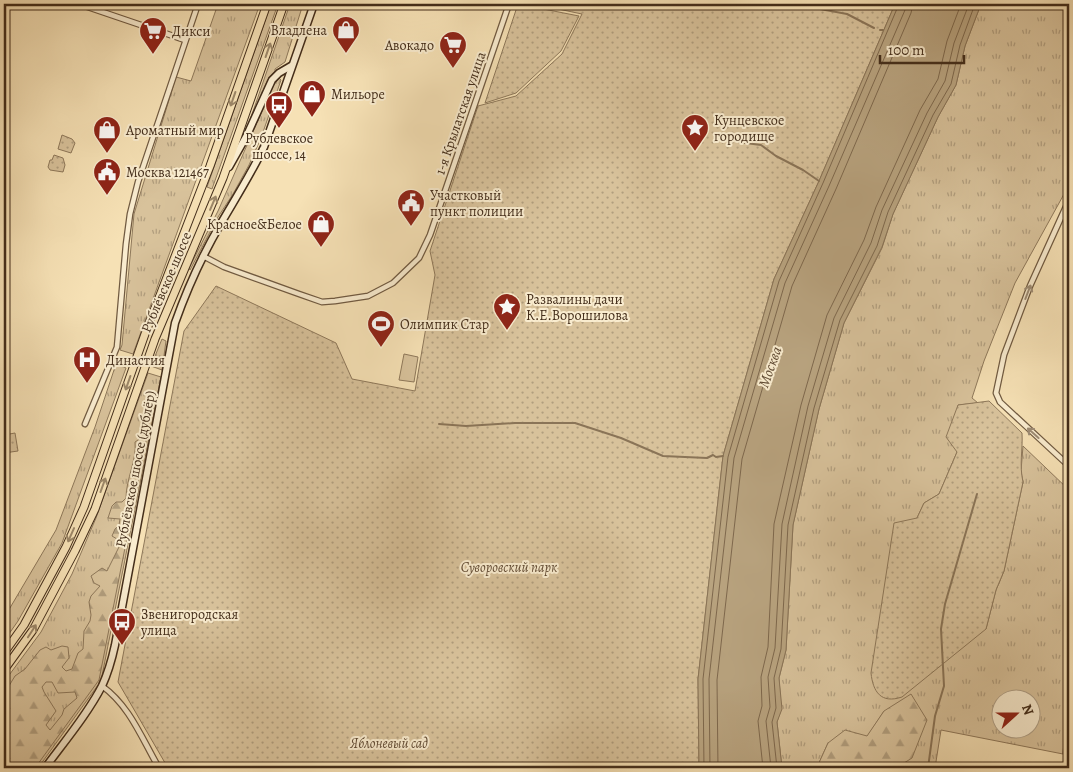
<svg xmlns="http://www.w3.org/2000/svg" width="1073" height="772" font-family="Alegreya,serif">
<defs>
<pattern id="grass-tufts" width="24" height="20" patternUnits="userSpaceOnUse" patternTransform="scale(1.25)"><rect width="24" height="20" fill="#d8c29b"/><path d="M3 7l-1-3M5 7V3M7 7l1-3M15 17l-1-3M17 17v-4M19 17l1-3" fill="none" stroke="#b19e7e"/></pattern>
<pattern id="forest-firs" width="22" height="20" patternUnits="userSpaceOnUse" patternTransform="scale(1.25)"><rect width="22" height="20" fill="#d8c29b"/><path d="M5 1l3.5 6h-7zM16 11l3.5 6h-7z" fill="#b19e7e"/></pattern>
<pattern id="park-dots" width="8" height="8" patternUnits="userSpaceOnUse" patternTransform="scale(1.25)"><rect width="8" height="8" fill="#d8c29b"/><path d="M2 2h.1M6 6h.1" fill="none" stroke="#b19e7e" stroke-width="1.8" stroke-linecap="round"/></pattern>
</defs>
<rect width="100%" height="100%" fill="#f6e1b5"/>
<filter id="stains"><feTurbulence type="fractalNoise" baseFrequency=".004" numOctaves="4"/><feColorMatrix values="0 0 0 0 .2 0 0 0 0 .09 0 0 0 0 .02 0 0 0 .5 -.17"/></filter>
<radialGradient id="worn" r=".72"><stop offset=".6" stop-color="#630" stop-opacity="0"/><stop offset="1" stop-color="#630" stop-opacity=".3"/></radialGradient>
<g fill="url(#grass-tufts)" stroke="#8e785a" fill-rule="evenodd">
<path d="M 218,4 L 260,4 L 133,354 L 120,350 L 122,345 L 134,214 L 176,77 L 191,81 Z"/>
<path d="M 271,4 L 278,4 L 212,189 L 207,187 Z"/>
<path d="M 290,4 L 303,4 L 285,62 L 275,69 L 275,71 L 268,79 L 249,123 Z"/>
<path d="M 981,4 L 1069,4 L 1069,185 L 1015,283 L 984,361 L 972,398 L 978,403 L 958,405 L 957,452 L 939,494 L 924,503 L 917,518 L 986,629 L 996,590 L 1004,571 L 1023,482 L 1021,471 L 1023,446 L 1069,490 L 1069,680 L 1063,754 L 941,730 L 935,768 L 896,768 L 884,711 L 867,737 L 828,743 L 818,765 L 806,768 L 782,768 L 777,722 L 781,709 L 779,678 L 786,650 L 793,525 L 819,409 L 844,323 L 882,248 L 893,214 L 938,117 L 956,85 L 965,46 ZM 1000,700 L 1030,700 L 1030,730 L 1000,730 Z"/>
<path d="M 279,78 L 281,80 L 261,138 L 249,165 L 233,194 L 218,217 L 190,270 L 189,268 L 218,211 L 273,86 Z"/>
<path d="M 162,339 L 166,341 L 162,370 L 151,366 Z"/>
<path d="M 116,364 L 126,368 L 62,543 L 18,621 L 4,641 L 4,618 L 56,530 L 95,427 Z"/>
<path d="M 148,373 L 161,377 L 101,681 L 38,768 L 4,768 L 4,682 L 41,632 L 72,574 L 96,518 Z"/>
</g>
<g fill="url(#forest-firs)" stroke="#8e785a" fill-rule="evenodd">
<path d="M 141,438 L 146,441 L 99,680 L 35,768 L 4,768 L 4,694 L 15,676 L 25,669 L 40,650 L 46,647 L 51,650 L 62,646 L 68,647 L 69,658 L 62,667 L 66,671 L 72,669 L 78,653 L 83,649 L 84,631 L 90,621 L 91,615 L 89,602 L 91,596 L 100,586 L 94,583 L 91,576 L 102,568 L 107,571 L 119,547 L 117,539 L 112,536 L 115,529 L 119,525 L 120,519 L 108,518 L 112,506 L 116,502 L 122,502 L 126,498 C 126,479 137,460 135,442 ZM 46,682 L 52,682 L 58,693 L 75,692 L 77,698 L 64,709 L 62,715 L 50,730 L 46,725 L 56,711 L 44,692 L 42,687 Z"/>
<path d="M 1069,680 L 1069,755 L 1063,754 Z"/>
<path d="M 911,694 L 927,720 L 912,758 L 896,768 L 806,768 L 818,765 L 828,743 L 845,730 L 867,736 L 884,711 Z"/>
</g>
<g fill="url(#park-dots)" stroke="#8e785a">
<path d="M 518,4 L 579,16 L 561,51 L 516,93 L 485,103 Z"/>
<path d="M 534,4 L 895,4 L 819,181 L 774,279 L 723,456 L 698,679 L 699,768 L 168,768 L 118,682 L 184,331 L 216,286 L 336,343 L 352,379 L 415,391 L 435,275 L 430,251 L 478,106 L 516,96 L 562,54 L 582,14 Z"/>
<path d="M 62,135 L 72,139 L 75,143 L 71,153 L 58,149 Z"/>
<path d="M 54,155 L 63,158 L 65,165 L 63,172 L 50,170 L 48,167 L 50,160 L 52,160 Z"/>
<path d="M 989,401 L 1022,433 C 1023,449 1019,465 1023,482 L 1004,571 L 996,590 L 986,629 L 902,697 C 881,704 873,692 871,673 L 894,523 L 917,518 L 924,503 L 939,494 L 957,452 L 946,437 L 958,405 Z"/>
<path d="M 15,433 L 18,451 L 4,453 L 4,435 Z"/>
</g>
<path fill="#d8c29b" stroke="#8e785a" d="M 404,354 L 418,357 L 414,382 L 399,380 Z"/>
<path fill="#b9a480" stroke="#8a7457" d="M 895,4 L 981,4 L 965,46 L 956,85 L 938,117 L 893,214 L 882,247 L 844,323 L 819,409 L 793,525 L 786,650 L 779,678 L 782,709 L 777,722 L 782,768 L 699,768 L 698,679 L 723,456 L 774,279 L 819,181 Z"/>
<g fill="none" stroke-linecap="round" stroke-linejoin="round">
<g stroke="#7e684d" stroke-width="1">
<path d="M 704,768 L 703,679 L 728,457 L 779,281 L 823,183 L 899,4"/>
<path d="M 710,768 L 709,679 L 734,458 L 785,283 L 829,186 L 905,10 L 906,4"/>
<path d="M 718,768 L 717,680 L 742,459 L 792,286 L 836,189 L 911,13 L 913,4"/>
<path d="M 763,768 L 758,721 L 762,706 L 761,677 L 768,647 L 774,524 L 801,405 L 827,315 L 864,240 L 876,207 L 920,110 L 938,79 L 947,41 L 961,4"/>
<path d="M 771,768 L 766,721 L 770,707 L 768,677 L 775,648 L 782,524 L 808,406 L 834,318 L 871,243 L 882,210 L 927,113 L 945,81 L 954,43 L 969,4"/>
<path d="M 777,768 L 772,722 L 776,708 L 774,678 L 781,649 L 788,525 L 814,408 L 840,320 L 877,246 L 888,212 L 933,115 L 951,84 L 960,45 L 975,4"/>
</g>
<g stroke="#8a7457" stroke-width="2">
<path d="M 813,4 L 820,9 L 847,14 L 874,28"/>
<path d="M 880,30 L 883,30"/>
<path d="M 738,142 L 761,145 L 776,156 L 803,170 L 819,181"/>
<path d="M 439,424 L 466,426 L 515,423 L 575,423 L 621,438 L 663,456 L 707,458 L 713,455 L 716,457 L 723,456"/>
<path d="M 928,768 L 935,716 L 944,686 L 941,629 L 945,604 L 977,494"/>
</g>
<defs>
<g id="street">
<path d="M 79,4 L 185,40"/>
<path d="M 1069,200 L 1030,286 L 1004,355 L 996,393 L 1000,402 L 1069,466"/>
<path d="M 203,256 L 224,267 L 299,294 L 322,302 L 335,301 L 368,296 L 393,283 L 419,258 L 430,235 L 509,4"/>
<path d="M 85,424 L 117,347 L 126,244 L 130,214 L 138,182 L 198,4"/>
<path d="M 102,686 C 130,706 142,739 159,768"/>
</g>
<g id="secondary">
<path d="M 229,167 L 247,135 L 272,80 L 279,73 L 291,66"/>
<path d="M 45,768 C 64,742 87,715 102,686 C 108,673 112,659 115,645 L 175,323 C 187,289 202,256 220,225 C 235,199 251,174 264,147 L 314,4"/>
</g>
<g id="primary">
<path d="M 4,653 L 24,625 L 66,547 L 84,507 L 145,334 L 210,166 L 267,4"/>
<path d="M 4,670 L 33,630 L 75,551 L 95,509 L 155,339 L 223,178 L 284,4"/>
</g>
</defs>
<use href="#street" stroke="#705a41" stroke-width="7"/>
<use href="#secondary" stroke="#432d1a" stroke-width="9"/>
<use href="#primary" stroke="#432d1a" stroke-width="9"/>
<use href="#street" stroke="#f9eccf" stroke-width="4.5"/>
<use href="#secondary" stroke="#f9eccf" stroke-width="6"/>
<use href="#primary" stroke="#f6e1b5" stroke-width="7"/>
</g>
<defs><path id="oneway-shaft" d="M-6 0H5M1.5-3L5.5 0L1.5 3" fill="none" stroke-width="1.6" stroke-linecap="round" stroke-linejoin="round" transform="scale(1.25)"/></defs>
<g stroke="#9c8768">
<use href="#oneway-shaft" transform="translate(268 50) rotate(-71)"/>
<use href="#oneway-shaft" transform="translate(233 99) rotate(109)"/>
<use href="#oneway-shaft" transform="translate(213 203) rotate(-67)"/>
<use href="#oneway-shaft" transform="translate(128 383) rotate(109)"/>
<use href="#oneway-shaft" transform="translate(103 485) rotate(-70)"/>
<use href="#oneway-shaft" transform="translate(71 535) rotate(114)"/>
<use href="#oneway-shaft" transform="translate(32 631) rotate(-57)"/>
</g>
<g stroke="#9e8c74">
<use href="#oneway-shaft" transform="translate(1028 292) rotate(-69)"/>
<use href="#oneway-shaft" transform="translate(1033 433) rotate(-138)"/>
</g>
<defs>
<symbol id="shop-pin" viewBox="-11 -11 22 30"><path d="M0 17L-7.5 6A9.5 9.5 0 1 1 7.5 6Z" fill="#8f2418" stroke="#f9eccf"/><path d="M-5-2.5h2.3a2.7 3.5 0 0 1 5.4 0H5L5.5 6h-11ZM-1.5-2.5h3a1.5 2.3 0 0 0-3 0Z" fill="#fff"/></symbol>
<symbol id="supermarket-pin" viewBox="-11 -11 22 30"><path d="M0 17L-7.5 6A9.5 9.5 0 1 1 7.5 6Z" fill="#8f2418" stroke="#f9eccf"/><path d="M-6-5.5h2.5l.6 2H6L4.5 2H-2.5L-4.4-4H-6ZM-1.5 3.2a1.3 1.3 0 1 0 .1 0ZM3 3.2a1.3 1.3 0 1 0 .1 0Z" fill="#fff"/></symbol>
<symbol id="bus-pin" viewBox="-11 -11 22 30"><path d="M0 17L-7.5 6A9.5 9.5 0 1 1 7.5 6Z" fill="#8f2418" stroke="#f9eccf"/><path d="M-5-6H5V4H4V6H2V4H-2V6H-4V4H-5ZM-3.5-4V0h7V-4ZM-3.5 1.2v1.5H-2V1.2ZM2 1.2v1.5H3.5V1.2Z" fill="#fff"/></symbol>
<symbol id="sight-pin" viewBox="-11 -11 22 30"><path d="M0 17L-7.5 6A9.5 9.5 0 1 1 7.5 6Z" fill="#8f2418" stroke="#f9eccf"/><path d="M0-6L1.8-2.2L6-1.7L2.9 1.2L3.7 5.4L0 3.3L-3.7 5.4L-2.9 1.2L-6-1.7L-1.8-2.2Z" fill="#fff"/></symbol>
<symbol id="civic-pin" viewBox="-11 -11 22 30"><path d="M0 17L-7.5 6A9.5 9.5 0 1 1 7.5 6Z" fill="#8f2418" stroke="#f9eccf"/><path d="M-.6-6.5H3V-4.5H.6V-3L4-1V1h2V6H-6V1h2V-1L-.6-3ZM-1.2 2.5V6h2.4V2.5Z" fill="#fff"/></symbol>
<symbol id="stadium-pin" viewBox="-11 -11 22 30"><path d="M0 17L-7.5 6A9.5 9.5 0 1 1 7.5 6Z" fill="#8f2418" stroke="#f9eccf"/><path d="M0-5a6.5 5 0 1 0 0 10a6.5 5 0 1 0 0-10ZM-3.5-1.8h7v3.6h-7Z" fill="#fff"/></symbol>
<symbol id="hospital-pin" viewBox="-11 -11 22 30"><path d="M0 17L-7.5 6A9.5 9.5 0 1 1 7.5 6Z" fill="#8f2418" stroke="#f9eccf"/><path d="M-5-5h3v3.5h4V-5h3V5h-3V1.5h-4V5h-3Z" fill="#fff"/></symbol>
</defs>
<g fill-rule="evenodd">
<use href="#shop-pin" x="330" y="14" width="32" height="43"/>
<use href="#supermarket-pin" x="137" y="15" width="32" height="43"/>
<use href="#supermarket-pin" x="437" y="29" width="32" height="43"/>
<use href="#shop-pin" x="296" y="78" width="32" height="43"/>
<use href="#bus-pin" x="263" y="89" width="32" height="43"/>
<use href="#sight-pin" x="679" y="112" width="32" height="43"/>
<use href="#shop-pin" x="91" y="114" width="32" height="43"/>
<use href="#civic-pin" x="91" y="156" width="32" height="43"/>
<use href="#civic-pin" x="395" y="187" width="32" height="43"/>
<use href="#shop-pin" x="305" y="208" width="32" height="43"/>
<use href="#sight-pin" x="491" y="291" width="32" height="43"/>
<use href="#stadium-pin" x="365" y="308" width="32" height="43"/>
<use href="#hospital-pin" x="71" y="344" width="32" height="43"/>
<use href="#bus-pin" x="106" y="606" width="32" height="43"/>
</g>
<g text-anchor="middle" stroke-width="4" stroke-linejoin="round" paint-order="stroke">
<g font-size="14" fill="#432d1a" stroke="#f9eccf" text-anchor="start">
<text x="327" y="35" text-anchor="end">Владлена</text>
<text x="172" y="36">Дикси</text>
<text x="434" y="50" text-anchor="end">Авокадо</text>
<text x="331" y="99">Мильоре</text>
<text x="714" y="125">Кунцевское<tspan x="714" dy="16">городище</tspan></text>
<text x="126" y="135">Ароматный мир</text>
<text x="279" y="143" text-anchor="middle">Рублевское<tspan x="279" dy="16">шоссе, 14</tspan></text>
<text x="126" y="177">Москва 121467</text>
<text x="430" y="200">Участковый<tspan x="430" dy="16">пункт полиции</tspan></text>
<text x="302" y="229" text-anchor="end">Красное&amp;Белое</text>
<text x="526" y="304">Развалины дачи<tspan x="526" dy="16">К.Е.Ворошилова</tspan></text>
<text x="400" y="329">Олимпик Стар</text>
<text x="106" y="365">Династия</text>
<text x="141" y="619">Звенигородская<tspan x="141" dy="16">улица</tspan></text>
</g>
<g font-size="14" fill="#432d1a" stroke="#f9eccf">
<text transform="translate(460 113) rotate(-71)" y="5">1-я Крылатская улица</text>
<text transform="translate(166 282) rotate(-67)" y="5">Рублёвское шоссе</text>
<text transform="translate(135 469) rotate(-79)" y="5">Рублёвское шоссе (дублёр)</text>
</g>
<g font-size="14" font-style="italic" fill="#614b34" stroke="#f9eccf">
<text x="509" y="572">Суворовский парк</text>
<text x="389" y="748">Яблоневый сад</text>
</g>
<g font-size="15" font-style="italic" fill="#604b34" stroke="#f9eccf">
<text transform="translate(770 367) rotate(-70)" y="5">Москва</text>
</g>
</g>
<rect width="1073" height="772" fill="none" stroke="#f6e1b5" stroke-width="20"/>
<rect x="5" y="5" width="1063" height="762" fill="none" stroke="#432d1a" stroke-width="2.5"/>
<rect x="10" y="10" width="1053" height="752" fill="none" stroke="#432d1a"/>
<g transform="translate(1016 714) rotate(69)"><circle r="24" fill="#f9eccf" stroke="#b0a087"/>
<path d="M0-4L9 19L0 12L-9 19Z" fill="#8f2418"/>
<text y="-8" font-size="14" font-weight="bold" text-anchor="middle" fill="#432d1a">N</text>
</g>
<path d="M880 55v8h84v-8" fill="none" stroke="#432d1a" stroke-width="2.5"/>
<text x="888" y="55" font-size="15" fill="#432d1a" stroke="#f9eccf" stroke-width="4" paint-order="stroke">100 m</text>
<rect width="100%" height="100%" filter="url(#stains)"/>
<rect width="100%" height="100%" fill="url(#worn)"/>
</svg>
